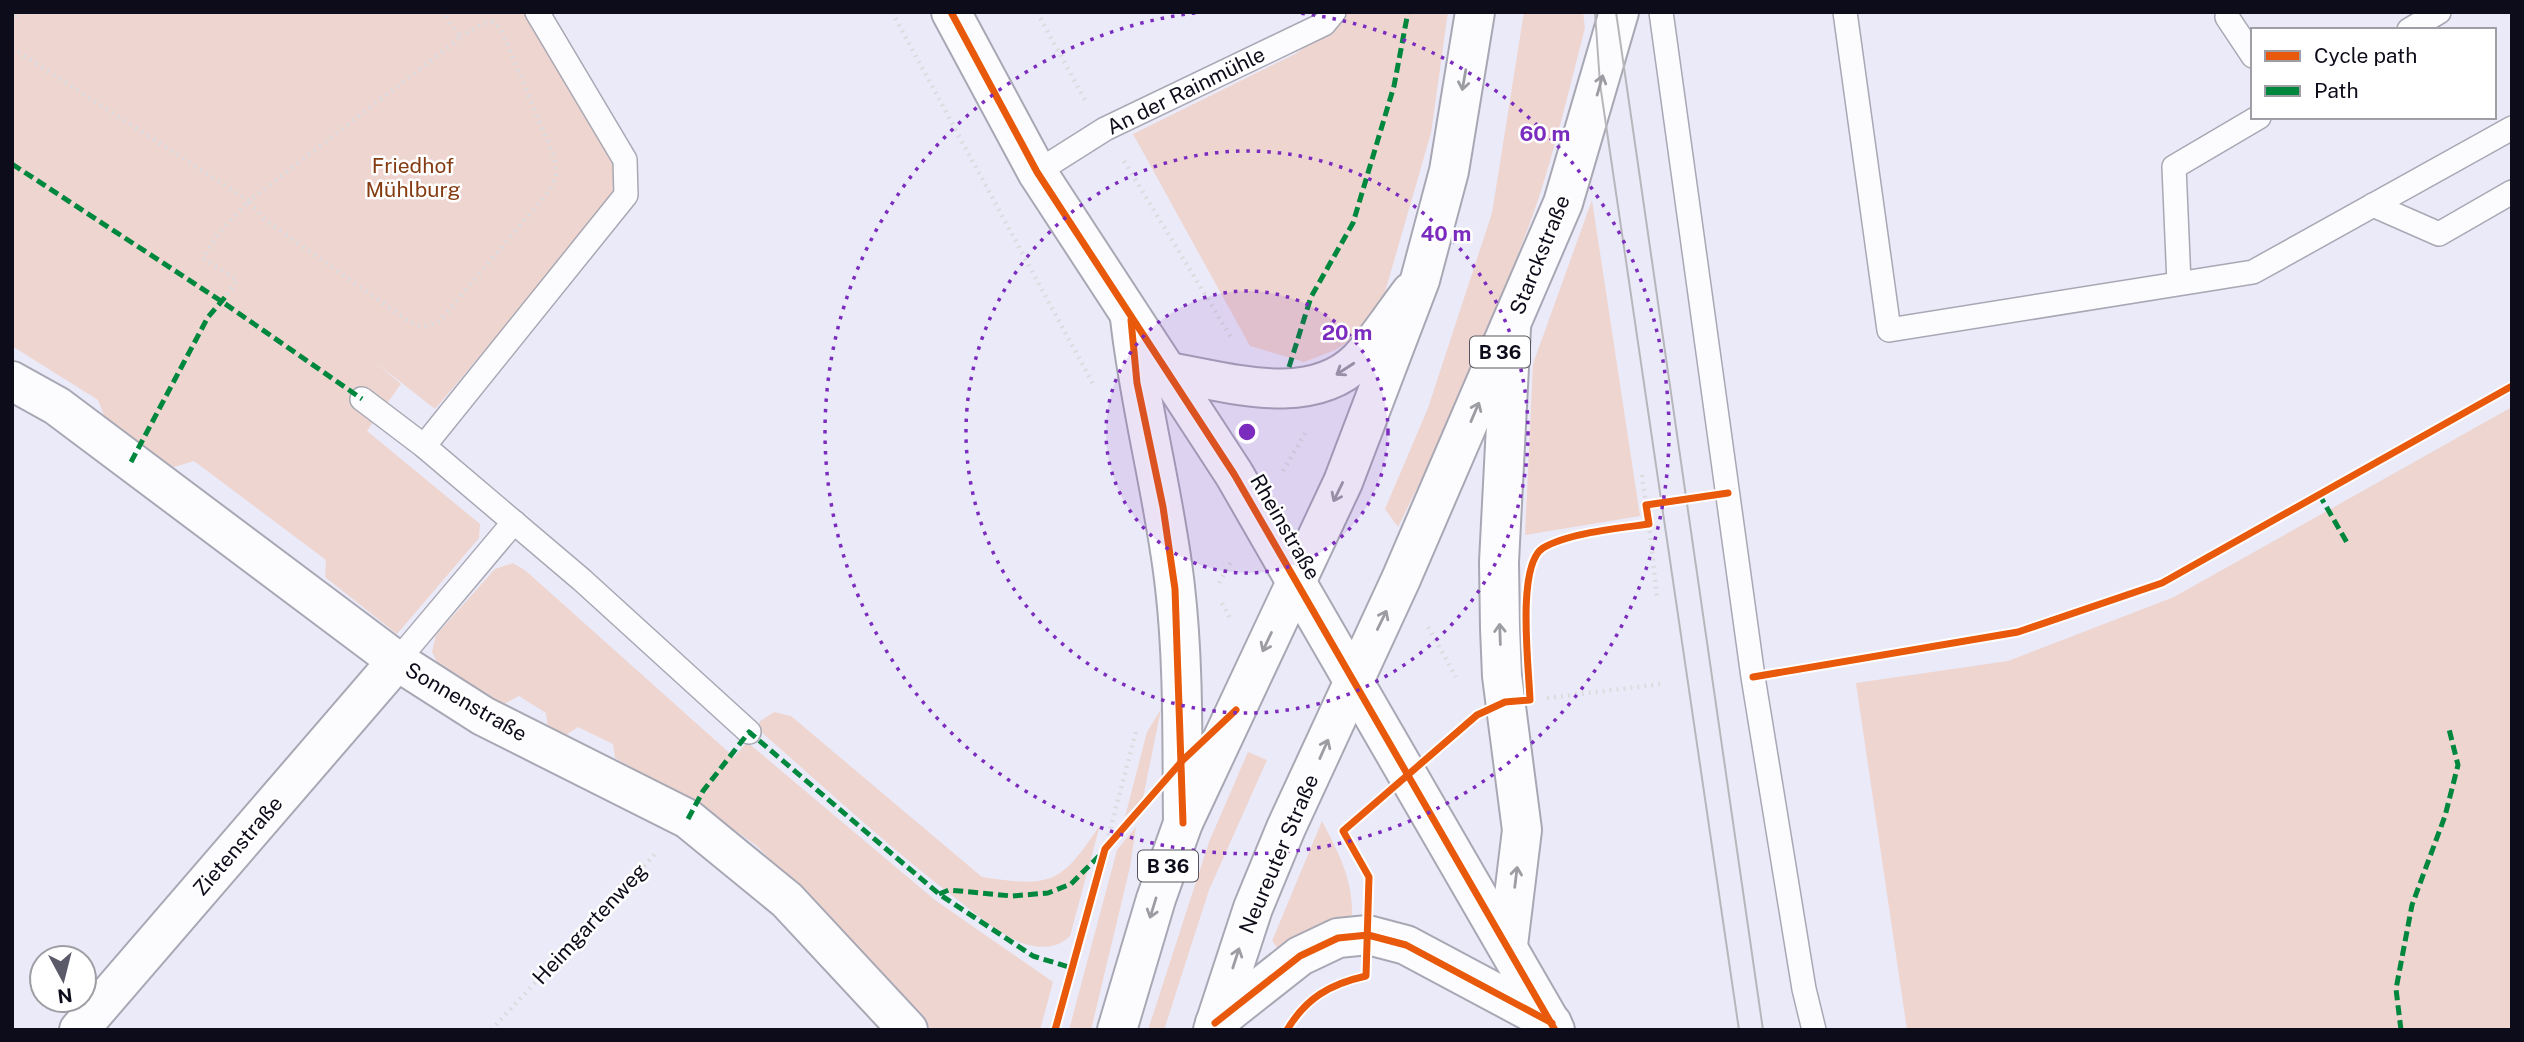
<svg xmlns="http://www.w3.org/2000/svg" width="2524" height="1042" font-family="'Public Sans',sans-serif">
<rect width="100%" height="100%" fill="#ebeaf8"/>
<g fill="#eed5d0">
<path d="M 12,12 L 528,12 L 616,160 L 616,196 L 435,409 L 375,362 L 401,384 L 367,431 L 480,524 L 479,538 L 397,634 L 325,577 L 326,560 L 194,461 L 174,467 L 107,423 L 98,400 L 12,346 Z"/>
<path d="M 1343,12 L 1448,12 L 1431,133 L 1383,299 L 1360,334 L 1335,350 L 1304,362 L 1250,346 L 1133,134 L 1295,54 L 1331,30 Z"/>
<path d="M 1524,12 L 1583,12 L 1585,28 C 1568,93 1553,160 1530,223 C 1491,326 1447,429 1398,527 L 1385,509 L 1428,408 L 1492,213 Z"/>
<path d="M 1592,200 L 1640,516 L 1525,535 L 1533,364 Z"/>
<path d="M 2512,407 L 2512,1030 L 1907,1030 L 1856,683 L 2008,661 L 2174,597 Z"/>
<path d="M 513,563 L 526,571 L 734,757 L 747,742 L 935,900 L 1053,982 L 1040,1030 L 932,1030 L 757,846 L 711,813 L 615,758 L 613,744 L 578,727 L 566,735 L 548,730 L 546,713 L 519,696 L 502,705 L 437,662 L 432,652 L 436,635 L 495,569 Z"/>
<path d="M 1161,709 L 1143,798 L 1125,817 L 1147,732 Z"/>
<path d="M 774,712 L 791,716 L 982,877 C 1053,888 1061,883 1100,825 L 1070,936 C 1058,948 1042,949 1025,944 C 1000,936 975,913 954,897 C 886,845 823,786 758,729 L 760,721 Z"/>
<path d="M 1248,752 L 1267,760 L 1209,890 L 1164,1030 L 1148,1030 L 1209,842 Z"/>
<path d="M 1322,821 C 1338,852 1353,879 1352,915 L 1307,930 L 1280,951 L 1272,941 Z"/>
<path d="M 1136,827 L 1130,867 L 1091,1030 L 1069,1030 L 1117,850 Z"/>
</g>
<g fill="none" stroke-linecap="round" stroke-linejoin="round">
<defs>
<g id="service">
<path d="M 1661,12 L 1753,677 L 1804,989 L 1814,1030"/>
<path d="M 1845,12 L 1889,330 L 2253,272 L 2512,128"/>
<path d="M 2228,12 L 2227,17 L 2253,56"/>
<path d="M 2409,30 L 2439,12"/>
<path d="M 1037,172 L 1105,129 L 1324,24 L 1334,12"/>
<path d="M 2373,205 L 2439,234 L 2512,192"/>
<path d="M 2179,283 L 2174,167 L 2259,117"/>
<path d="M 362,399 L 424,446 L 582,580 L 749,732"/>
<path d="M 424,446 L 626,195 L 625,160 L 537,12"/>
<path d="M 397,661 L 514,522"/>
</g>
<g id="minor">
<path d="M 12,381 L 57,406 L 397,661 L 483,716 L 688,819 L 787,900 L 908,1030"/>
<path d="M 79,1030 L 397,661"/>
</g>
<g id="tertiary">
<path d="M 951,12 L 1037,172 L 1234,474 L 1295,580"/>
<path d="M 1130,318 C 1140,409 1165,497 1175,587 C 1184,665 1182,745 1183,823"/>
<path d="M 1169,372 C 1228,382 1311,409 1359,360 C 1378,340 1394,314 1411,292"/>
</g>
<g id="secondary">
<path d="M 1295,580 L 1555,1030"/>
<path d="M 1508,945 L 1522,830 L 1502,676 L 1500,628 L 1499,562 L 1511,328"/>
<path d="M 1215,1023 L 1300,956 L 1338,938 L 1368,935 L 1406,945 L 1552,1023"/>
</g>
<g id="primary">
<path d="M 1117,1030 L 1156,899 L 1183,823 L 1343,482 L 1420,280 L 1449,171 L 1475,12"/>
<path d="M 1213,1030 L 1253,908 L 1286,828 L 1401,579 L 1563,203 L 1619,12"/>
</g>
</defs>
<use href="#service" stroke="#a8a8b5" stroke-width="26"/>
<use href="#minor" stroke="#a8a8b5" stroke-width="42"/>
<use href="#tertiary" stroke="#a8a8b5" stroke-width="42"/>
<use href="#secondary" stroke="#a8a8b5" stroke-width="42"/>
<use href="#primary" stroke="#a8a8b5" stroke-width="42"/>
<g stroke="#dcdce0" stroke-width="4.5" stroke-dasharray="2 5" stroke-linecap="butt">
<path d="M 892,12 L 1093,384"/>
<path d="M 1037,12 L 1085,100"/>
<path d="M 12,23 L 18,12"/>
<path d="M 12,48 L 249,201 L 461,37 L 442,12"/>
<path d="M 1124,161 L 1232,339"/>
<path d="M 227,295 L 237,280 L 203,258 L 217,235 L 249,201 L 265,220 L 410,322 L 422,327 L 438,323 L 550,190 L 556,176 L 555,159 L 501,29 L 493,22 L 481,24 L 461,37"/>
<path d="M 1283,471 L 1307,430"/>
<path d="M 1642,475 L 1646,505"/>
<path d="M 1649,524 L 1657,597"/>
<path d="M 1219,583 L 1232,560"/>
<path d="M 1222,603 L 1231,620"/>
<path d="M 1428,627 L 1456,677"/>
<path d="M 1547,698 L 1661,684"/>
<path d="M 1105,849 L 1136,732"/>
<path d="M 491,1030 L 658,851"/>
</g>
<use href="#service" stroke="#fcfcfe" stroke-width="23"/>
<use href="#minor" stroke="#fcfcfe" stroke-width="38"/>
<use href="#tertiary" stroke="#fcfcfe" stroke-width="38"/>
<use href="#secondary" stroke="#fcfcfe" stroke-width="38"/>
<use href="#primary" stroke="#fcfcfe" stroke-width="38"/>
<g stroke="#b7b6bb" stroke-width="2">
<path d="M 1595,12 L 1600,84 L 1739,1030"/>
<path d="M 1616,12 L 1763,1030"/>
</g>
<g stroke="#00873e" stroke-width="5" stroke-dasharray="10 5" stroke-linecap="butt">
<path d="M 12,164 L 221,301 L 362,399"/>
<path d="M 1289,367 L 1311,297 L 1353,223 L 1394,86 L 1408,12"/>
<path d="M 131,462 L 208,317 L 227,295"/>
<path d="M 2319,494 L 2349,546"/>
<path d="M 688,819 L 703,791 L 749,732 L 939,894 L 1033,956 L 1072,968"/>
<path d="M 939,894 L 949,890 L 1012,896 L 1048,893 L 1071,884 L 1099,856"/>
<path d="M 2401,1030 L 2396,989 L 2412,905 L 2445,816 L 2458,765 L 2449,729"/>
</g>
<defs>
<g id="cycleway">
<path d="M 951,12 L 1037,172 L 1234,474 L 1555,1030"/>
<path d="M 1131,320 L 1137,383 L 1163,507 L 1175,589 L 1183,823"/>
<path d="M 1753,677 L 2018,632 L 2162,583 L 2512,386"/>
<path d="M 1215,1023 L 1300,956 L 1338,938 L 1368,935 L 1406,945 L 1552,1023"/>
<path d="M 1055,1030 L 1105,849 L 1183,760 L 1236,710"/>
<path d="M 1287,1030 C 1306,998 1330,984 1366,976 L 1369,877 L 1343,831 L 1477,715 L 1505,702 L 1530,700 C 1529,669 1516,565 1543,548 C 1567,533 1621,528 1649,524 L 1646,505 L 1728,493"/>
</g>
</defs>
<use href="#cycleway" stroke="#fff" stroke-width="11"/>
<use href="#cycleway" stroke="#e8590c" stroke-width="7"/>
</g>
<defs><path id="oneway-shaft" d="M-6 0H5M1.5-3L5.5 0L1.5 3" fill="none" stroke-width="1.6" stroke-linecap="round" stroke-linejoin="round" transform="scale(1.75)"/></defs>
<g stroke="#9c9ca3">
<use href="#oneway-shaft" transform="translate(1464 80) rotate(100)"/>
<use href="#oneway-shaft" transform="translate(1600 85) rotate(-74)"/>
<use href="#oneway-shaft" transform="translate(1345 369) rotate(147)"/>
<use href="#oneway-shaft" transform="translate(1475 412) rotate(-67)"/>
<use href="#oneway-shaft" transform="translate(1338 492) rotate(116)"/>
<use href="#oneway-shaft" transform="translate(1382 620) rotate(-64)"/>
<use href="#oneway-shaft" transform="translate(1500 634) rotate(-92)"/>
<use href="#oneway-shaft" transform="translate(1267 642) rotate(115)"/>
<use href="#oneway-shaft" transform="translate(1324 749) rotate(-66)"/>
<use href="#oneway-shaft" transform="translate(1516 877) rotate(-83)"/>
<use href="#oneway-shaft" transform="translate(1153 908) rotate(107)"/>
<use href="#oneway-shaft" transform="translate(1236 958) rotate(-72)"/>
</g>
<circle cx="1247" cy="432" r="141" fill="#7b2cbf" fill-opacity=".12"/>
<g fill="none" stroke="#7b2cbf" stroke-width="3.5" stroke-dasharray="3.5 7">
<circle cx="1247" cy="432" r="141"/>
<circle cx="1247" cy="432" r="281"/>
<path d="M1291 12A422 422 0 1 1 1203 12"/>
</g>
<g text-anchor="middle" stroke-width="5" stroke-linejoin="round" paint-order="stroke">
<g fill="#fff" stroke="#56555f" stroke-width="2">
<rect x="1470" y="336.5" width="60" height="31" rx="5"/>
<rect x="1138" y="850.5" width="60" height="31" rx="5"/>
</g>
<g font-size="19" font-weight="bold" fill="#0d0c1b">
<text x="1500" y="359">B 36</text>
<text x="1168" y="873">B 36</text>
</g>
<g font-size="21" fill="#0d0c1b" stroke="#fff">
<text transform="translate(1186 91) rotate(-26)" y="7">An der Rainmühle</text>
<text transform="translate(1540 255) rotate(-68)" y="7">Starckstraße</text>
<text transform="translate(1285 527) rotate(60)" y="7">Rheinstraße</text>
<text transform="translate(466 702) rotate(30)" y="7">Sonnenstraße</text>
<text transform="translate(238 846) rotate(-49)" y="7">Zietenstraße</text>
<text transform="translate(1279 854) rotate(-67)" y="7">Neureuter Straße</text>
<text transform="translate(590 924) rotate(-47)" y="7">Heimgartenweg</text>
</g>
<g font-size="21" fill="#853c12" stroke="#fff">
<text x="413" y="173">Friedhof<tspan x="413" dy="24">Mühlburg</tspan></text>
</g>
</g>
<circle cx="1247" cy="432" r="10" fill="#7b2cbf" stroke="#fff" stroke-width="3.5"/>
<g font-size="21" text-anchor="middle" font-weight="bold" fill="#7b2cbf" stroke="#fff" stroke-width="5" stroke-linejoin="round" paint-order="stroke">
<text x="1545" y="141">60 m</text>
<text x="1446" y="241">40 m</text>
<text x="1347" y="340">20 m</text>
</g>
<rect width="2524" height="1042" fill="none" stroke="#0d0c1b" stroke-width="28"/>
<rect x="2251" y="28" width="245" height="91" fill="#ffffff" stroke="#9e9ea4" stroke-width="2"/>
<rect x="2265" y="51" width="35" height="10" fill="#e8590c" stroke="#9e9ea4" stroke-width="2"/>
<text x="2314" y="63" font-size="21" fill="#0d0c1b">Cycle path</text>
<rect x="2265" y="86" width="35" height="10" fill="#00873e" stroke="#9e9ea4" stroke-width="2"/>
<text x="2314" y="98" font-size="21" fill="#0d0c1b">Path</text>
<g transform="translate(63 979) rotate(173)"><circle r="33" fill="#ffffff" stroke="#9e9ea4" stroke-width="2"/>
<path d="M0-5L12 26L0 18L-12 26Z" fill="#5b5a68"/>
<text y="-10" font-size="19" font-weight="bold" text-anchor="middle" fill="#0d0c1b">N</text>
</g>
</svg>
